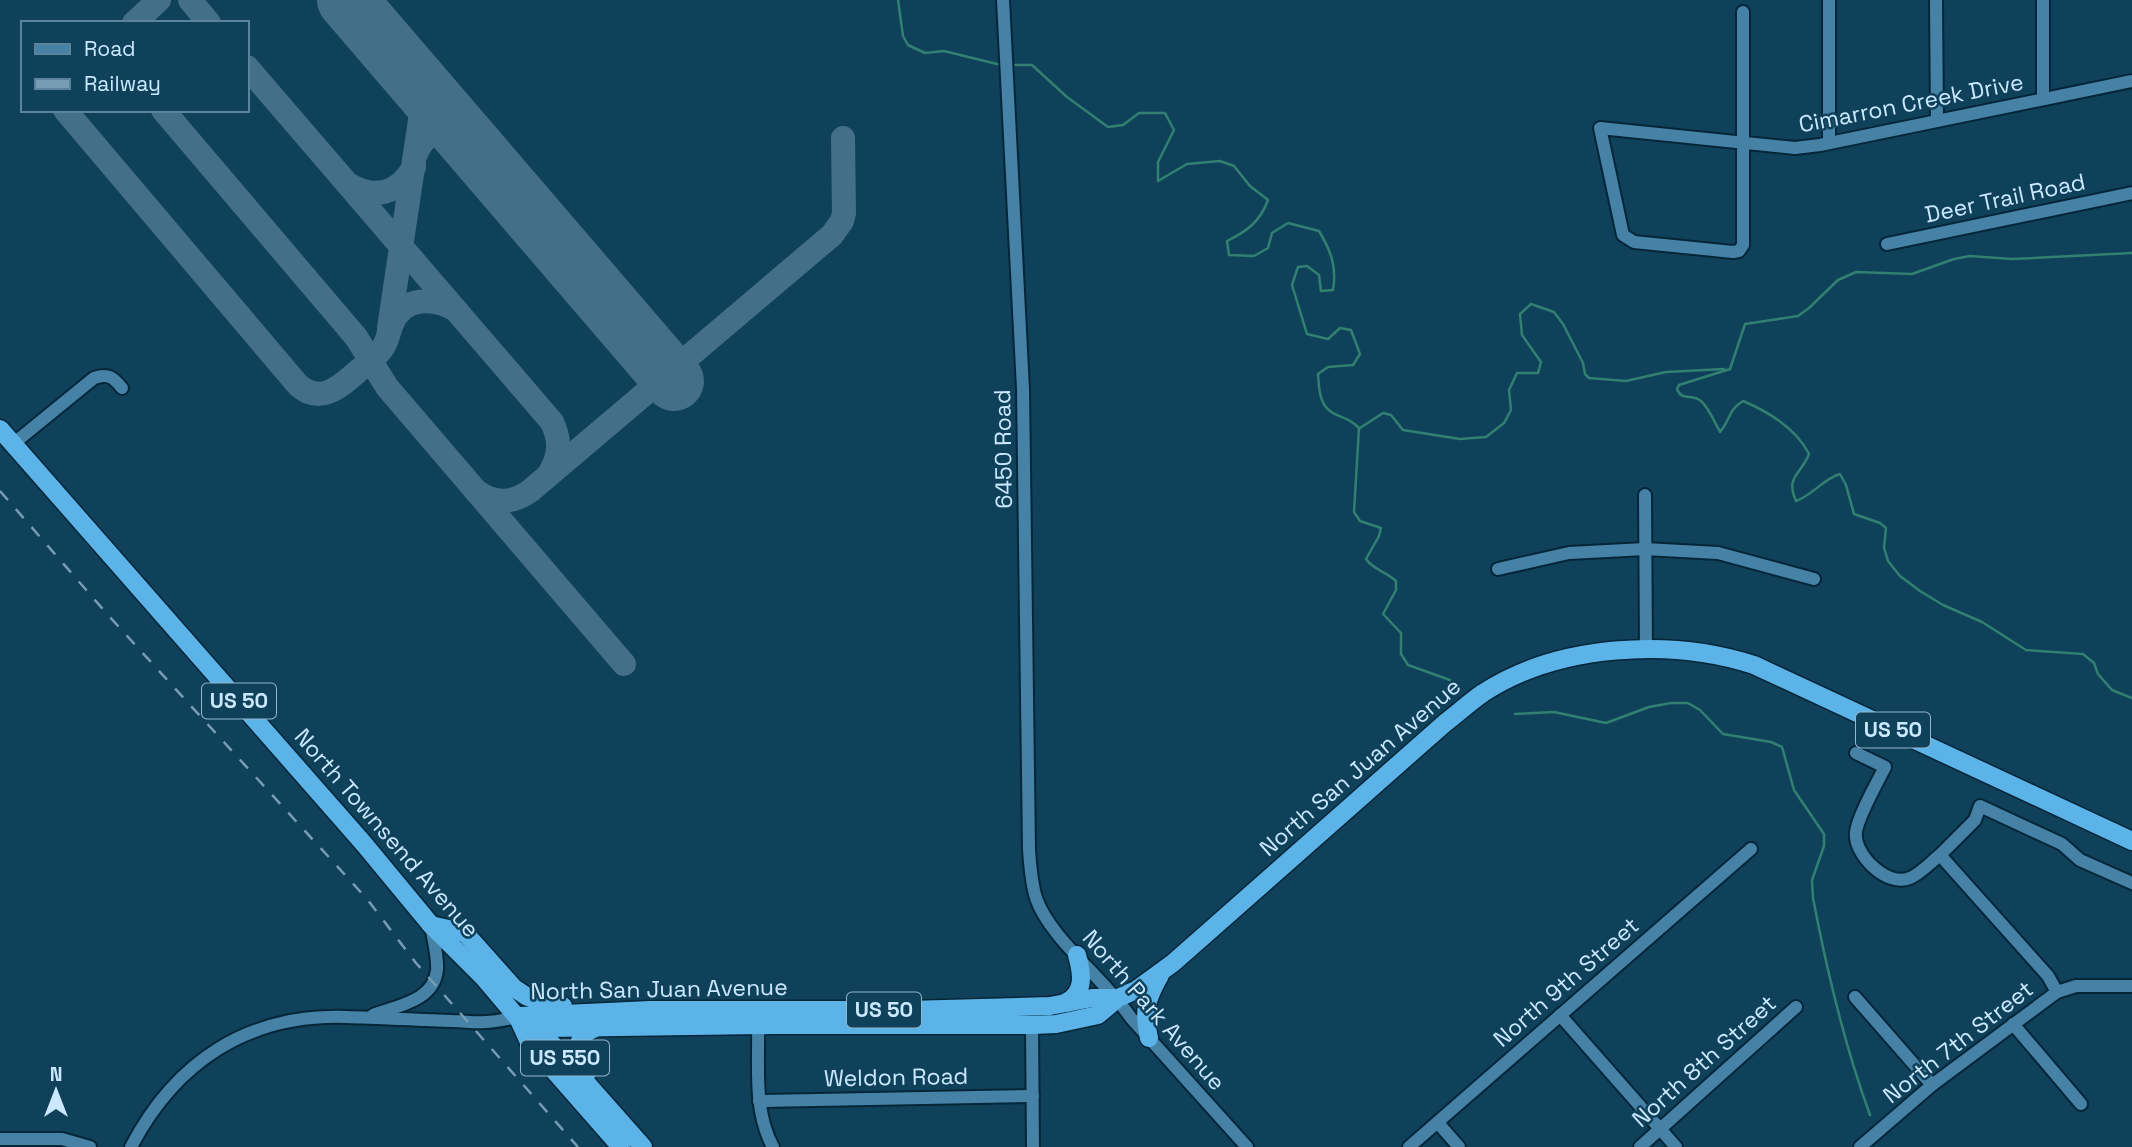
<svg xmlns="http://www.w3.org/2000/svg" width="2132" height="1147" font-family="'Space Grotesk',sans-serif">
<rect width="100%" height="100%" fill="#10415b"/>
<g fill="none" stroke-linecap="round" stroke-linejoin="round">
<g stroke="#318070" stroke-width="2.5">
<path d="M 898,0 L 903,36 L 908,45 L 925,53 L 944,51 L 1001,65"/>
<path d="M 1011,65 L 1032,65 L 1067,97 L 1108,127 L 1123,125 L 1139,113 L 1165,113 L 1174,130 L 1158,162 L 1158,181 L 1187,164 L 1220,161 L 1234,166 L 1250,186 L 1268,200 C 1260,222 1247,231 1227,241 L 1229,255 L 1254,256 L 1268,248 L 1272,233 L 1288,223 L 1319,231 C 1331,251 1337,267 1333,290 L 1321,291 L 1319,275 L 1307,266 L 1298,267 L 1292,285 L 1307,334 L 1328,339 L 1340,328 L 1351,330 L 1360,354 L 1353,365 L 1328,367 L 1318,374 C 1319,387 1319,403 1330,411 C 1340,419 1346,415 1359,428 L 1354,512 L 1360,521 L 1381,528 L 1379,536 L 1366,559 C 1372,569 1387,572 1396,581 L 1396,590 L 1383,614 L 1401,633 L 1401,654 L 1408,665 L 1450,680"/>
<path d="M 1730,369 L 1679,385 L 1677,389 C 1682,402 1692,393 1701,401 C 1709,408 1715,423 1720,432 C 1731,419 1728,410 1743,401 C 1769,412 1796,428 1809,454 C 1801,475 1785,476 1796,501 C 1813,495 1823,479 1840,474 L 1846,485 L 1854,514 L 1880,523 L 1886,528 L 1884,548 L 1888,561 L 1900,576 L 1920,591 L 1943,605 L 1982,622 L 2026,650 L 2083,654 L 2094,663 L 2098,674 L 2112,690 L 2132,698"/>
<path d="M 1730,369 L 1745,324 L 1798,316 L 1809,308 L 1838,280 L 1856,272 L 1912,274 L 1954,259 L 1970,256 L 2012,259 L 2132,253"/>
<path d="M 1360,428 L 1383,413 L 1391,415 L 1403,430 L 1460,439 L 1486,437 L 1504,423 L 1511,410 L 1509,390 L 1517,373 L 1538,373 L 1541,362 L 1522,335 L 1520,314 L 1531,304 L 1554,312 L 1563,324 L 1583,363 L 1585,374 L 1589,378 L 1626,381 L 1666,372 L 1724,369"/>
<path d="M 1515,714 L 1554,712 L 1606,723 L 1649,707 L 1671,703 L 1688,703 L 1700,710 L 1723,734 L 1771,742 L 1782,747 L 1794,790 L 1824,834 L 1824,846 L 1812,880 L 1813,898 C 1827,972 1844,1044 1870,1115"/>
</g>
<g stroke="#436f88" stroke-width="24">
<path d="M 190,0 L 209,23"/>
<path d="M 134,23 L 159,0"/>
<path d="M 247,67 L 552,422 C 561,441 560,456 549,474"/>
<path d="M 65,110 L 298,385 C 320,405 340,387 358,371 C 366,365 375,358 382,349 C 388,341 388,333 392,324 C 403,296 434,297 456,310"/>
<path d="M 163,110 L 356,337 L 387,387 L 624,664"/>
<path d="M 416,154 C 427,126 452,128 472,146"/>
<path d="M 348,184 C 375,200 398,194 414,167"/>
<path d="M 389,328 L 422,107 L 422,91 L 414,78"/>
<path d="M 476,491 C 494,504 512,504 530,491 L 832,235 L 842,221 L 844,213 L 843,138"/>
</g>
<path stroke="#436f88" stroke-width="60" d="M 347,0 L 674,381"/>
<defs>
<g id="minor">
<path d="M 1003,0 L 1023,389 L 1029,849 C 1030,865 1031,882 1036,898 C 1050,939 1106,980 1131,1018 L 1247,1147"/>
<path d="M 1829,0 L 1829,143"/>
<path d="M 1936,0 L 1937,120"/>
<path d="M 1743,12 L 1743,245 L 1739,251 L 1733,252 L 1634,242 L 1623,235 L 1600,128 L 1795,148 L 1820,145 L 2132,81"/>
<path d="M 2043,99 L 2043,0"/>
<path d="M 1887,244 L 2132,193"/>
<path d="M 13,444 L 94,378 C 108,373 113,377 122,388"/>
<path d="M 1645,495 L 1646,649"/>
<path d="M 1498,569 L 1569,553 L 1645,549 L 1718,553 L 1814,579"/>
<path d="M 1856,753 L 1885,767 C 1877,783 1858,816 1856,832 C 1853,854 1887,888 1910,878 C 1920,874 1931,862 1940,855"/>
<path d="M 2057,992 L 2048,976 L 1940,855 L 1975,820 L 1980,806 L 2062,844 L 2080,860 L 2132,883"/>
<path d="M 1855,997 L 1932,1085"/>
<path d="M 373,1015 C 397,1006 434,1001 437,970 C 438,955 433,940 431,925"/>
<path d="M 1560,1015 L 1676,1147"/>
<path d="M 2013,1024 L 2081,1104"/>
<path d="M 1032,1025 L 1033,1147"/>
<path d="M 758,1026 C 759,1066 753,1110 773,1147"/>
<path d="M 759,1101 L 1033,1096"/>
<path d="M 1438,1123 L 1459,1147"/>
<path d="M 0,1139 L 62,1139 L 90,1147"/>
<path d="M 131,1147 C 176,1061 248,1014 346,1017 C 382,1018 418,1020 453,1021 C 464,1021 475,1023 485,1022 C 496,1022 507,1019 517,1017"/>
<path d="M 1409,1147 L 1751,849"/>
<path d="M 1640,1147 L 1796,1007"/>
<path d="M 1860,1147 L 1932,1085 L 2057,992 L 2076,986 L 2132,986"/>
</g>
<g id="highway">
<path d="M 0,429 L 364,844 L 431,925 L 484,978 L 517,1017 L 552,1044 L 643,1147"/>
<path d="M 431,925 L 465,933 L 514,988 L 526,996 L 544,1003 L 563,1006"/>
<path d="M 1065,1003 C 1086,993 1082,973 1077,955"/>
<path d="M 521,1016 L 650,1010 L 907,1010 L 1050,1006 L 1092,998 L 1118,998"/>
<path d="M 517,1017 L 547,1028 L 772,1025 L 1032,1025 L 1056,1024 L 1098,1015 L 1118,998 L 1136,990 L 1173,963 L 1445,723 C 1458,713 1470,702 1483,693 C 1558,644 1671,638 1754,665 L 2132,841"/>
<path d="M 519,1020 L 529,1042 L 621,1147"/>
<path d="M 1149,1038 C 1143,1010 1146,1000 1160,975"/>
<path d="M 587,1073 C 574,1058 574,1036 595,1028"/>
</g>
</defs>
<use href="#minor" stroke="#042638" stroke-width="16"/>
<use href="#highway" stroke="#042638" stroke-width="21"/>
<use href="#minor" stroke="#4582a6" stroke-width="12"/>
<use href="#highway" stroke="#5cb3e7" stroke-width="18"/>
<path stroke="#769db4" stroke-width="2.5" stroke-dasharray="12 12" stroke-linecap="butt" d="M 0,491 L 108,615 L 367,899 L 416,963 L 578,1147"/>
</g>
<g text-anchor="middle" stroke-width="5" stroke-linejoin="round" paint-order="stroke">
<g fill="#10415b" stroke="#93b7cd" stroke-width="2">
<rect x="202" y="683.5" width="74" height="35" rx="5"/>
<rect x="1856" y="712.5" width="74" height="35" rx="5"/>
<rect x="847" y="992.5" width="74" height="35" rx="5"/>
<rect x="521" y="1040.5" width="88" height="35" rx="5"/>
</g>
<g font-size="21" font-weight="bold" fill="#cbe9fe">
<text x="239" y="708">US 50</text>
<text x="1893" y="737">US 50</text>
<text x="884" y="1017">US 50</text>
<text x="565" y="1065">US 550</text>
</g>
<g font-size="23" fill="#cbe9fe" stroke="#10415b">
<text transform="translate(1911 103) rotate(-11)" y="8">Cimarron Creek Drive</text>
<text transform="translate(2005 198) rotate(-12)" y="8">Deer Trail Road</text>
<text transform="translate(1003 449) rotate(-91)" y="8">6450 Road</text>
<text transform="translate(1360 767) rotate(-41)" y="8">North San Juan Avenue</text>
<text transform="translate(387 833) rotate(49)" y="8">North Townsend Avenue</text>
<text transform="translate(1566 982) rotate(-41)" y="8">North 9th Street</text>
<text transform="translate(659 989) rotate(-1)" y="8">North San Juan Avenue</text>
<text transform="translate(1154 1010) rotate(49)" y="8">North Park Avenue</text>
<text transform="translate(1958 1042) rotate(-38)" y="8">North 7th Street</text>
<text transform="translate(1704 1061) rotate(-42)" y="8">North 8th Street</text>
<text transform="translate(896 1077) rotate(-1)" y="8">Weldon Road</text>
</g>
</g>
<rect x="21" y="21" width="228" height="91" fill="#10415b" stroke="#5b849c" stroke-width="2"/>
<rect x="35" y="44" width="35" height="10" fill="#4582a6" stroke="#5b849c" stroke-width="2"/>
<text x="84" y="56" font-size="21" fill="#cbe9fe">Road</text>
<rect x="35" y="79" width="35" height="10" fill="#769db4" stroke="#5b849c" stroke-width="2"/>
<text x="84" y="91" font-size="21" fill="#cbe9fe">Railway</text>
<g transform="translate(56 1091)" stroke="#10415b" stroke-width="5" paint-order="stroke">
<path d="M0-5L12 26L0 18L-12 26Z" fill="#cbe9fe"/>
<text y="-10" font-size="19" font-weight="bold" text-anchor="middle" fill="#cbe9fe">N</text>
</g>
</svg>
